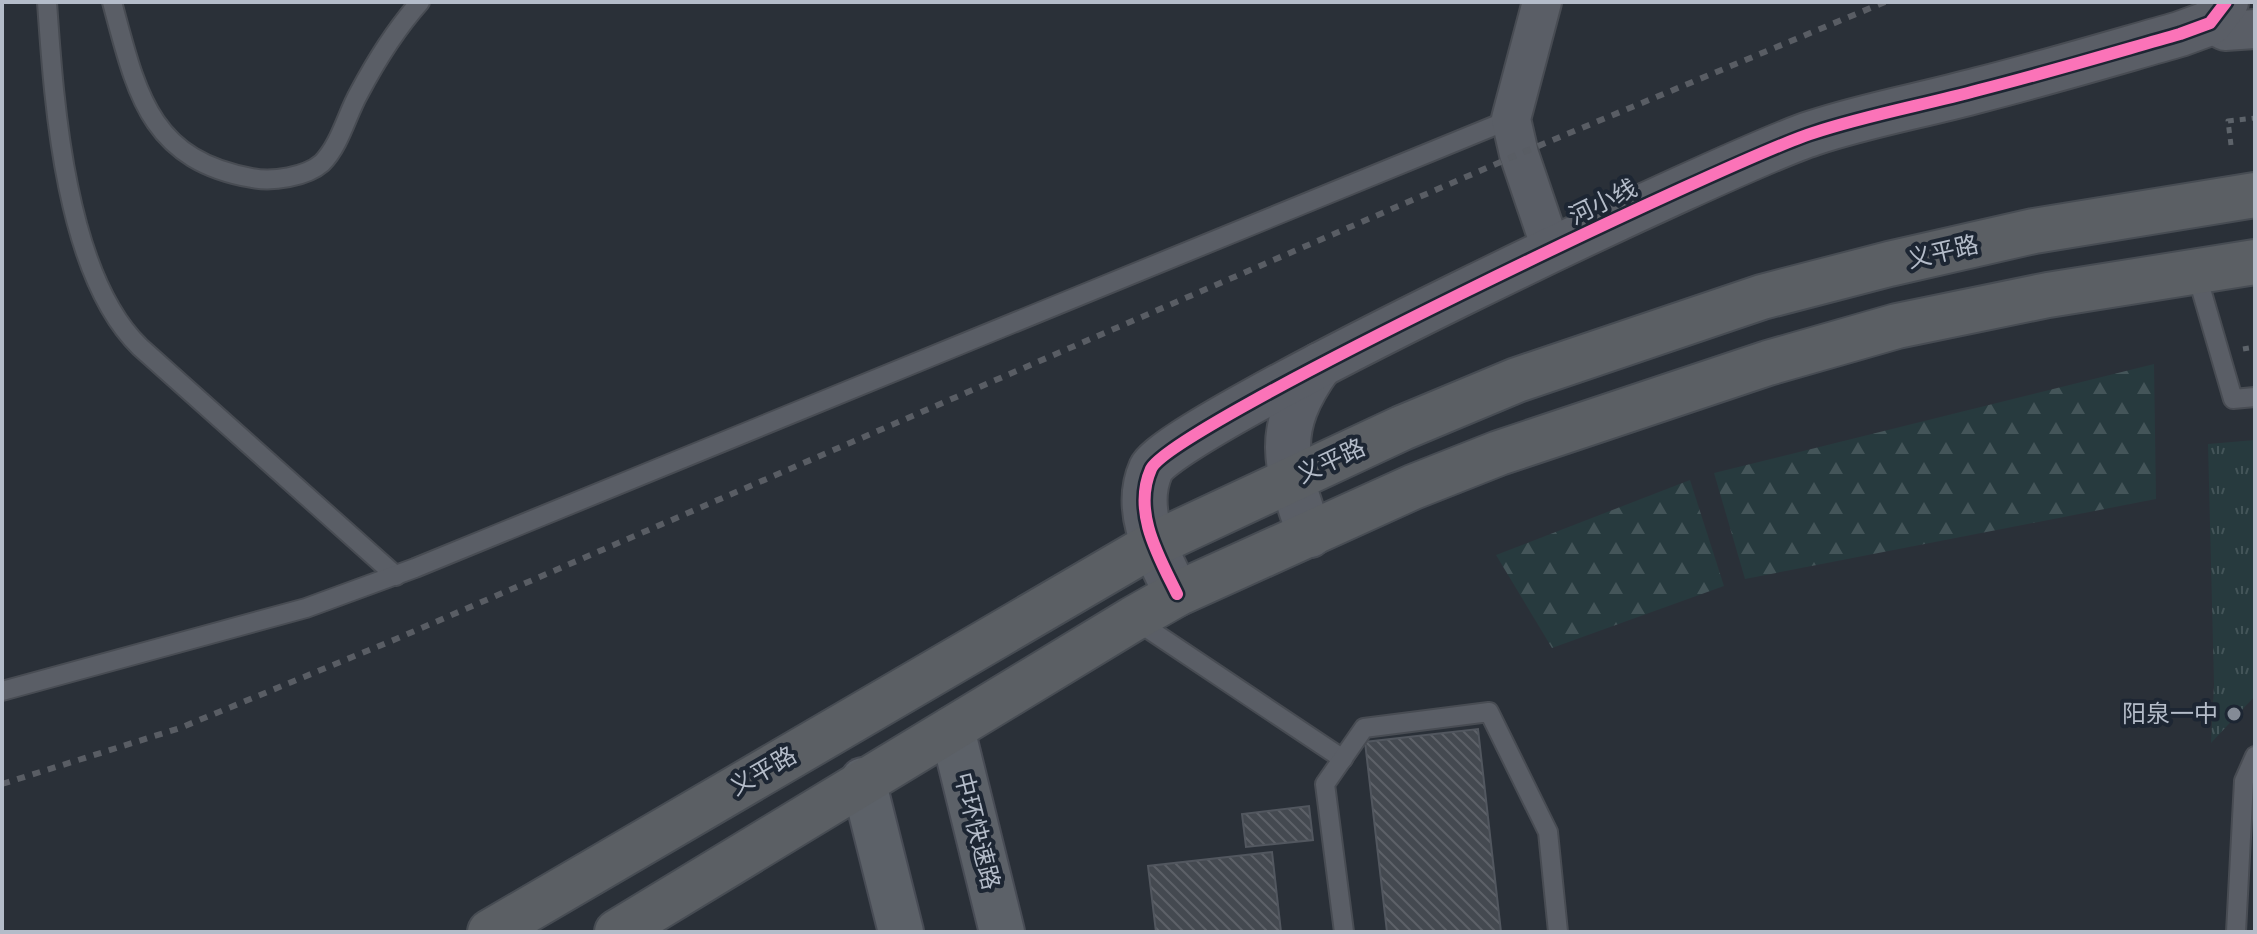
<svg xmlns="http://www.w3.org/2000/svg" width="2257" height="934" font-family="Rubik,'Noto Sans SC',sans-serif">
<defs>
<pattern id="grass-tufts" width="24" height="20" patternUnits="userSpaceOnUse" patternTransform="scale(2)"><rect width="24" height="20" fill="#273a3e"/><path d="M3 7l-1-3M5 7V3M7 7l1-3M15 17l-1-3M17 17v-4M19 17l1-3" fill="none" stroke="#445559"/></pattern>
<pattern id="forest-firs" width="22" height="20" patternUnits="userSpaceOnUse" patternTransform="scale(2)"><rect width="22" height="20" fill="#273a3e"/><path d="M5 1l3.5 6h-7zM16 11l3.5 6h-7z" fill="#445559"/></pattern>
<pattern id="building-back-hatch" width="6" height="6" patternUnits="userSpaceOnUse" patternTransform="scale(2)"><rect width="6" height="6" fill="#444950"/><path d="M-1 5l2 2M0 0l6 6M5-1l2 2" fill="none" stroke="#5d6168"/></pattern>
</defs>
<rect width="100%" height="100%" fill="#2a3038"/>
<path fill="url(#grass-tufts)" d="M 2255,440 L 2255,696 L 2211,743 L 2214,684 L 2208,444 Z"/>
<g fill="url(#forest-firs)">
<path d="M 2154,364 L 2156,499 L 1745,579 L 1714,473 Z"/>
<path d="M 1690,480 L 1724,586 L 1552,648 L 1496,555 Z"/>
</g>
<g fill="url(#building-back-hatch)" stroke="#52575f" stroke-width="2">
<path d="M 1478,729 L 1501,932 L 1387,932 L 1365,742 Z"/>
<path d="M 1309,806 L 1313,840 L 1246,847 L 1242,814 Z"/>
<path d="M 1272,852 L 1281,932 L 1156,932 L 1148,866 Z"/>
</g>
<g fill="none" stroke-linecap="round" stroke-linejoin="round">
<defs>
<g id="service">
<path d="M 47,2 C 54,104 65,274 140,347 L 396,576"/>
<path d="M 112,2 C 136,90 148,160 252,178 C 272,182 306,177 322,163 C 340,145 347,114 359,93 C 376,61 396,29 420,2"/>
<path d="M 2196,272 L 2233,399 L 2255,397"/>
<path d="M 1135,620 L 1343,759"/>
<path d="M 2,691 L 306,608 L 415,568 L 1511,119"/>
<path d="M 1344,932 L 1325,784 L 1364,728 L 1489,712 L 1548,832 L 1558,932"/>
<path d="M 2236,932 L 2244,781 L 2255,756"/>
</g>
<g id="minor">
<path d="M 1542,2 L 1511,119 L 1519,154 L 1552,251"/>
<path d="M 2210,23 L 2225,31 L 2255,29"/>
</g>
<g id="tertiary">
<path d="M 1310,535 C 1285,464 1273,430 1320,365"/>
<path d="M 1177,594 C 1159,557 1132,512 1151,469 C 1170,426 1737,157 1813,133 C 1867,115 1924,105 1979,90 C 2046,73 2113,53 2180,34 L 2210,23 L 2226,2"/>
</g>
<g id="primary">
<path d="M 952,729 L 1002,932"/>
<path d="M 863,780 L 901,932"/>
</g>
<g id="trunk">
<path d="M 490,932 L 1154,544 L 1402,428 L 1517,380 L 1762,297 L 1889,264 L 2034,231 L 2255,195"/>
<path d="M 617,932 L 1133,619 L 1177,594 L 1413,487 L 1499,453 L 1768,363 L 1897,326 L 2048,295 L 2255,262"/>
</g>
</defs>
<use href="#service" stroke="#484c53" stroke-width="22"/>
<use href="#minor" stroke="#484c53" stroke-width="42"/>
<use href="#tertiary" stroke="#484c53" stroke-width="48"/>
<use href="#primary" stroke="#484c55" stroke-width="48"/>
<use href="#trunk" stroke="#474c53" stroke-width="48"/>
<g stroke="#5d636a" stroke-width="5" stroke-dasharray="6 6" stroke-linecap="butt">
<path d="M 2231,145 L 2228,121 L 2255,118"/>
<path d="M 2243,349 L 2255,347"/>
</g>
<use href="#service" stroke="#5a5e66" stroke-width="18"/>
<use href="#minor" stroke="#5a5e66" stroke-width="38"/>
<use href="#tertiary" stroke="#5a5e66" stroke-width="44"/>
<use href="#primary" stroke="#5c6168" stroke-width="44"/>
<use href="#trunk" stroke="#5b5f64" stroke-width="44"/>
<path stroke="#595d64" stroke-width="6" stroke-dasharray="8 8" stroke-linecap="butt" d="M 2,784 L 180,728 L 396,639 L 1519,154 L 1885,2"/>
<defs>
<path id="cycleway" d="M 1177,594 C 1159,557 1132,512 1151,469 C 1170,426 1737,157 1813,133 C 1867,115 1924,105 1979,90 C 2046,73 2113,53 2180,34 L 2210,23 L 2226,2"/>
</defs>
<use href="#cycleway" stroke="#1d2633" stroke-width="17"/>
<use href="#cycleway" stroke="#fb73b8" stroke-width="12"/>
</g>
<circle fill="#848b96" stroke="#1d2633" stroke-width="3" cx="2234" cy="714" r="8"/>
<g text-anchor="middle" stroke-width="8" stroke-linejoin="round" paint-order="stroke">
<g font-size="24" fill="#b4bcc9" stroke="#1d2633">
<text transform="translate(1603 202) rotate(-26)" y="8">河小线</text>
<text transform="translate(1943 252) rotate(-13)" y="8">义平路</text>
<text transform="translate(1331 461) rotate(-25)" y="8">义平路</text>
<text transform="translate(763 771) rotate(-30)" y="8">义平路</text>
<text transform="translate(977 831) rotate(76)" y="8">中环快速路</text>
</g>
<g font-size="24" fill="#b4bcc9" stroke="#1d2633" text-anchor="end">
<text x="2218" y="722">阳泉一中</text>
</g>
</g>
<rect width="2257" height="934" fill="none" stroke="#b4bcc9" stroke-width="8"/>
</svg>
